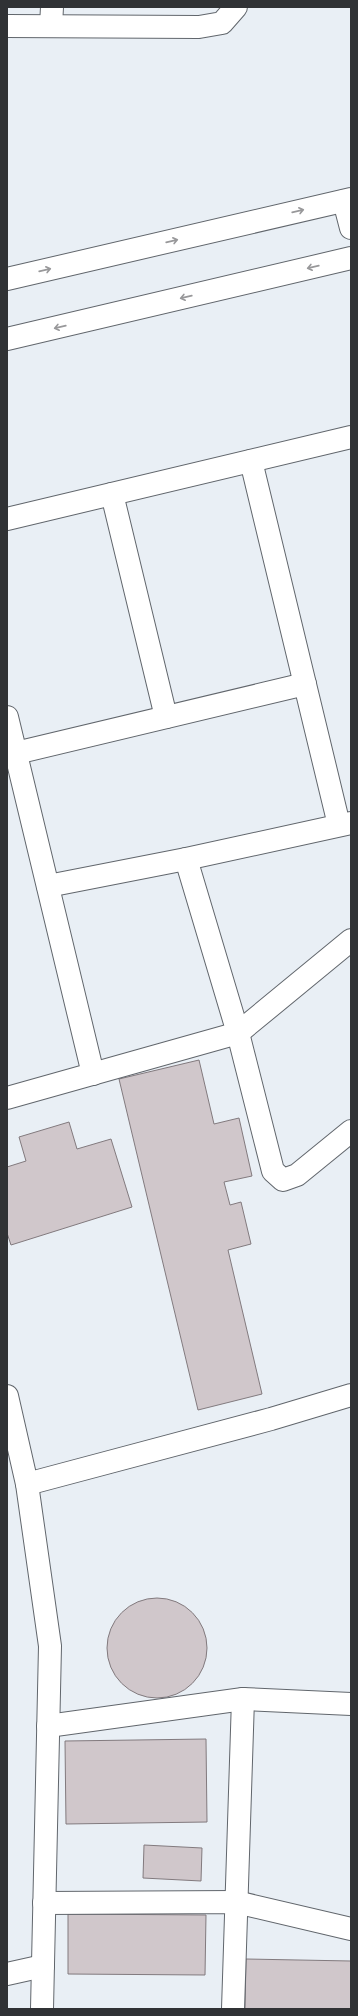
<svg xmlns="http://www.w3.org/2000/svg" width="358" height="2016" font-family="Rubik,sans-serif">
<rect width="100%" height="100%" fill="#e9eff5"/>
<g fill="#d0c7cb" stroke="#827a7e">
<path d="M 199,1060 L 214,1124 L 239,1118 L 252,1176 L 224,1182 L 230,1205 L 241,1202 L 251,1244 L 228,1250 L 262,1394 L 198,1410 L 119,1079 Z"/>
<path d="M 69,1122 L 77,1149 L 111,1139 L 132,1207 L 11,1245 L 7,1233 L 7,1167 L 26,1161 L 19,1137 Z"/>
<circle cx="157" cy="1648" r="50"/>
<path d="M 206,1739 L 207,1822 L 66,1824 L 65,1741 Z"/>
<path d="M 144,1845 L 202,1848 L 201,1881 L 143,1878 Z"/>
<path d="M 68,1914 L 206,1915 L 205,1975 L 68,1974 Z"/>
<path d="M 246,1959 L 351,1961 L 351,2009 L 245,2009 Z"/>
</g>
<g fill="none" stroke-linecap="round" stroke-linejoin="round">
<defs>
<g id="minor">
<path d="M 7,26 L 199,27 L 222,23 L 236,7"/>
<path d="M 51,26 L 52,7"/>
<path d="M 344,201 L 351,228"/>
<path d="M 7,279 L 351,199"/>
<path d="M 7,339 L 351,258"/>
<path d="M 251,461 L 339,825"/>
<path d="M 112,494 L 166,717"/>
<path d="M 7,519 L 351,437"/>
<path d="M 7,717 L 93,1074"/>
<path d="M 16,753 L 305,684"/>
<path d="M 186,859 L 238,1033 L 273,1171 L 283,1180 L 297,1175 L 351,1131"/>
<path d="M 48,886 L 186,859 L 351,823"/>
<path d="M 7,1098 L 238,1033 L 351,940"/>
<path d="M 7,1396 L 27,1484 L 50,1646 L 42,2009"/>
<path d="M 27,1484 L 271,1419 L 351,1395"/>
<path d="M 48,1726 L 243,1699 L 351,1704"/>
<path d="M 44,1903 L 236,1902 L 351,1929"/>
<path d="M 7,1974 L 43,1966"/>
<path d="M 233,2009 L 243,1699"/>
</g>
</defs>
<use href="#minor" stroke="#61666c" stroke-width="24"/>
<use href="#minor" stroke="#fff" stroke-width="22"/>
</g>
<defs><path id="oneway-shaft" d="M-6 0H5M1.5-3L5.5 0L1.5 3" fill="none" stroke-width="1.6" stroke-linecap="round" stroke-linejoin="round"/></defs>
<g stroke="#98989a">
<use href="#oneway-shaft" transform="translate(298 211) rotate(-13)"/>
<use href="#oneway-shaft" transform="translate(172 241) rotate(-13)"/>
<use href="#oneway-shaft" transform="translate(313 267) rotate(167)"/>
<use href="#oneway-shaft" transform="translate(45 270) rotate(-13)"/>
<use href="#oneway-shaft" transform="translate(186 297) rotate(167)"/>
<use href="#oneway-shaft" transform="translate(60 327) rotate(167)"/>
</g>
<rect width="358" height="2016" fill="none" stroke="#303235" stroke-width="16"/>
</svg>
